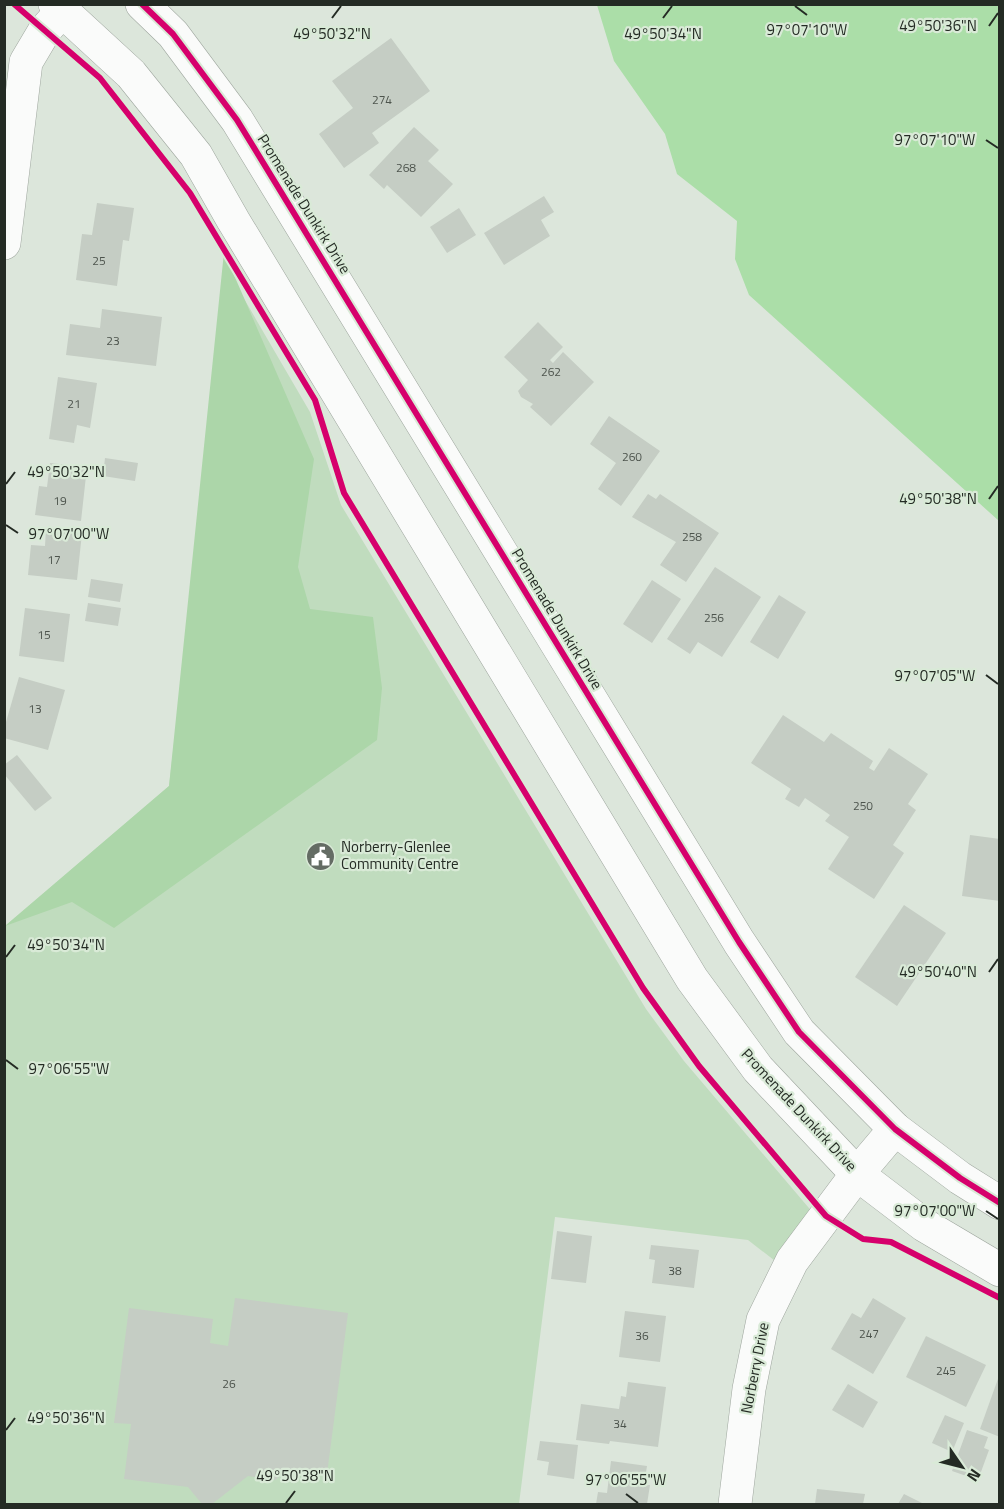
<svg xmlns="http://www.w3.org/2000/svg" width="1004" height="1509" font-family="'Titillium Web',sans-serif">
<rect width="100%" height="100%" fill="#dce6db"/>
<path fill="#c0dcbe" d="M 229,273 L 310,412 L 341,505 L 646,1009 L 684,1061 L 814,1214 L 779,1264 L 748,1240 L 555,1217 L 519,1504 L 5,1504 L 5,926 L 169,786 Z"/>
<path fill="#acd6a9" d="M 224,252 L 314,459 L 298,567 L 310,609 L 373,617 L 382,688 L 377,740 L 114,928 L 72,902 L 5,926 L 169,786 Z"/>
<path fill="#abdea8" d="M 597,5 L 999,5 L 999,521 L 749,295 L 735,259 L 737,221 L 677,174 L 665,134 L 614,61 Z"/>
<g fill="#c5cdc4">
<path d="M 391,38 L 430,91 L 372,133 L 379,143 L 344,168 L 319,134 L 353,108 L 332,81 Z"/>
<path d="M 414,127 L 439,150 L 428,161 L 453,184 L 421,217 L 387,185 L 384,189 L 369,175 Z"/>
<path d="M 544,196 L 554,212 L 541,220 L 550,236 L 504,265 L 484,233 Z"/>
<path d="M 97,203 L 134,208 L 129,241 L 123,240 L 117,286 L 76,280 L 82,234 L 92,235 Z"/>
<path d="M 459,208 L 476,235 L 447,253 L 430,227 Z"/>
<path d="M 102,309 L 162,317 L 156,366 L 66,355 L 70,324 L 100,328 Z"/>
<path d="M 538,322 L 563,347 L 550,360 L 553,363 L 563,352 L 594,382 L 551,426 L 530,407 L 533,404 L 521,397 L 518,391 L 528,380 L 504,357 Z"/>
<path d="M 58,377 L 97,383 L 90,428 L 77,425 L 74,443 L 49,439 Z"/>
<path d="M 609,416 L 660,451 L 621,506 L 598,489 L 616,463 L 590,444 Z"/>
<path d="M 105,458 L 138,463 L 135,481 L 103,476 Z"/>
<path d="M 50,463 L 87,467 L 81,521 L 35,515 L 39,486 L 47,487 Z"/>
<path d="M 648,494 L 656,499 L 660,494 L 719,533 L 686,582 L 660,565 L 676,542 L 632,517 Z"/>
<path d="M 46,529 L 82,533 L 77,580 L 28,575 L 31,545 L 45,546 Z"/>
<path d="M 715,567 L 761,597 L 722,657 L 698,642 L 690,654 L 667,639 Z"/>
<path d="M 91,579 L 123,584 L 120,602 L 88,597 Z"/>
<path d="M 652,580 L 681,599 L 652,643 L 623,624 Z"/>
<path d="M 779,595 L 806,612 L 778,659 L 750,642 Z"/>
<path d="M 88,603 L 121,608 L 118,626 L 85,621 Z"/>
<path d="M 25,608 L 70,614 L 64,662 L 19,656 Z"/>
<path d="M 19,677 L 65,690 L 48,750 L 4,738 L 4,729 Z"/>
<path d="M 783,715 L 824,742 L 831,733 L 873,761 L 869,768 L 874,771 L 889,748 L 928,774 L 908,804 L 916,810 L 893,845 L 904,853 L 874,899 L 828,869 L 849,837 L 825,821 L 830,815 L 805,798 L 799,807 L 785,799 L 791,789 L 751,763 Z"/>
<path d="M 17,755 L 52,798 L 35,811 L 4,774 L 4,765 Z"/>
<path d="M 970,835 L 1000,839 L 1000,901 L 962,896 Z"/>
<path d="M 904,905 L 946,933 L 897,1006 L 855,977 Z"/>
<path d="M 557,1231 L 592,1236 L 586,1283 L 551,1279 Z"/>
<path d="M 651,1245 L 699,1250 L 694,1288 L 652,1283 L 655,1260 L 649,1259 Z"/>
<path d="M 235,1298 L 348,1313 L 327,1474 L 289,1470 L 275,1480 L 248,1476 L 212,1504 L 202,1504 L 188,1487 L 124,1479 L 131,1424 L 114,1423 L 129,1308 L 213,1319 L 210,1343 L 228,1346 Z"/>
<path d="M 873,1298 L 906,1318 L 873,1374 L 831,1349 L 852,1313 L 861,1318 Z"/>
<path d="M 625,1311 L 666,1316 L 660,1362 L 619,1357 Z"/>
<path d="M 926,1336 L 986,1365 L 966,1407 L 906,1377 Z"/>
<path d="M 999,1376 L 1000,1376 L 1000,1437 L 980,1429 Z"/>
<path d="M 628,1382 L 666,1387 L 658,1447 L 610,1441 L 609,1444 L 576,1440 L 581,1404 L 619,1409 L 621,1396 L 626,1397 Z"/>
<path d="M 848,1384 L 878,1402 L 863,1428 L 832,1410 Z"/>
<path d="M 945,1415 L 964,1423 L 952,1452 L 932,1443 Z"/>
<path d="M 967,1430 L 988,1437 L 984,1448 L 989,1450 L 978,1480 L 952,1471 Z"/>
<path d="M 540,1441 L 578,1445 L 574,1479 L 547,1475 L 549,1462 L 537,1460 Z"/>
<path d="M 611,1461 L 647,1466 L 644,1485 L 650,1485 L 647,1504 L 596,1504 L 598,1492 L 607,1493 Z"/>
<path d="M 817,1489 L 865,1494 L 863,1504 L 815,1504 Z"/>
<path d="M 904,1494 L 924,1504 L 898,1504 Z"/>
</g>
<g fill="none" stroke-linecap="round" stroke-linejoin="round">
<defs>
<g id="minor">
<path d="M 4,243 L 26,62 L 45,30 L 63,10"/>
<path d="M 735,1504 L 749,1389 L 763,1320 L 792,1261 L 857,1174 L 895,1129"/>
</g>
<g id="major">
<path d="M 55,4 L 131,74 L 196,155 L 233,220 L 692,979 L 758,1069 L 857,1174 L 924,1225 L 1000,1270"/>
<path d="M 142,4 L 173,34 L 237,120 L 739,942 L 799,1032 L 895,1129 L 960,1178 L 1000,1203"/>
</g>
</defs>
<use href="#minor" stroke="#9ea69e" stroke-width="34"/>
<use href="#major" stroke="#9ea69e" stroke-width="34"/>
<use href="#minor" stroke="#fafbfa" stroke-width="33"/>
<use href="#major" stroke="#fafbfa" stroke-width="33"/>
<defs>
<g id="cycleway">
<path d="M 14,4 L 100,78 L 190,193 L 315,400 L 344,493 L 643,988 L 699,1066 L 826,1216 L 863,1239 L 891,1242 L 1000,1298"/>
<path d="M 142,4 L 173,34 L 237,120 L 739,942 L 799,1032 L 895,1129 L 960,1178 L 1000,1203"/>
</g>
</defs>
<use href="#cycleway" stroke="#d9ead7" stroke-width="10"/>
<use href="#cycleway" stroke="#d6006c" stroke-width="6"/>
</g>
<path fill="none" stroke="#242b24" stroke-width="2" d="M 795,6 L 807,15M 332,18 L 341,6M 663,18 L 672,6M 989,26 L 998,13M 986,140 L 998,148M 6,484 L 15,472M 989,499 L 998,486M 6,525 L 18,533M 986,675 L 998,684M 6,957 L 15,945M 989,972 L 998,959M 6,1060 L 18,1069M 986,1211 L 998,1219M 6,1430 L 15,1418M 626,1494 L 638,1503M 286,1503 L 295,1491"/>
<defs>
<symbol id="civic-disc" viewBox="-11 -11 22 22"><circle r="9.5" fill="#646c64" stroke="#d9ead7"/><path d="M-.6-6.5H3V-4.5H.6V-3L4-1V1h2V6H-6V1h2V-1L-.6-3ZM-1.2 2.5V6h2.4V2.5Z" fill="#fff"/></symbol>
</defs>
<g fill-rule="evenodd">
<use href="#civic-disc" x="304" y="840" width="33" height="33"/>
</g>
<g text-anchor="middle" stroke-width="4.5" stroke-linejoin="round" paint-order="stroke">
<g font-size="12" fill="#4d544d">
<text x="382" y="104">274</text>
<text x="406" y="172">268</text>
<text x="99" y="265">25</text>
<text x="113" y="345">23</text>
<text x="551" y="376">262</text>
<text x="74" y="408">21</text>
<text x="632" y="461">260</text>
<text x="60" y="505">19</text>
<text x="692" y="541">258</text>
<text x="54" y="564">17</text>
<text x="714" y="622">256</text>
<text x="44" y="639">15</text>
<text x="35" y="713">13</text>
<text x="863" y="810">250</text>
<text x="675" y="1275">38</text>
<text x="869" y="1338">247</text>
<text x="642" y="1340">36</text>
<text x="946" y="1375">245</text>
<text x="229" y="1388">26</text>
<text x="620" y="1428">34</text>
</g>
<g font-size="15" fill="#242b24" stroke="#d9ead7">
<text transform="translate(304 204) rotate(58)" y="5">Promenade Dunkirk Drive</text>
<text transform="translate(557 619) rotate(59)" y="5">Promenade Dunkirk Drive</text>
<text transform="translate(799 1110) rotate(47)" y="5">Promenade Dunkirk Drive</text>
<text transform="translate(755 1368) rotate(-79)" y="5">Norberry Drive</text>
</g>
<g font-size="15" fill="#242b24" stroke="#d9ead7" text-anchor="start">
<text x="341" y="852">Norberry-Glenlee<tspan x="341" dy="17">Community Centre</tspan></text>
</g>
</g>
<g font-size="15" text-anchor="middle" fill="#242b24" stroke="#d9ead7" stroke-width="4.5" stroke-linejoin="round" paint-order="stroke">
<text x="938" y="31">49°50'36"N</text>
<text x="807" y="35">97°07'10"W</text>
<text x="332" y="39">49°50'32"N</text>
<text x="663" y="39">49°50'34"N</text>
<text x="935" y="145">97°07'10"W</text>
<text x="66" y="477">49°50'32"N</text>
<text x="938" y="504">49°50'38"N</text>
<text x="69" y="539">97°07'00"W</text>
<text x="935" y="681">97°07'05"W</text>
<text x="66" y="950">49°50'34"N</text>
<text x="938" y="977">49°50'40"N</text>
<text x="69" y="1074">97°06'55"W</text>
<text x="935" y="1216">97°07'00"W</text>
<text x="66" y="1423">49°50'36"N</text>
<text x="295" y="1481">49°50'38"N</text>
<text x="626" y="1485">97°06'55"W</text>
</g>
<rect width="1004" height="1509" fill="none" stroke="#242b24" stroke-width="12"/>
<g transform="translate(962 1467) rotate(125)" stroke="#d9ead7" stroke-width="4.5" paint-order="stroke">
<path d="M0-4.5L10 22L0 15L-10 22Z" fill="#242b24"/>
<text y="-9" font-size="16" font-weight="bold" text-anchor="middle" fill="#242b24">N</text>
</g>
</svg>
